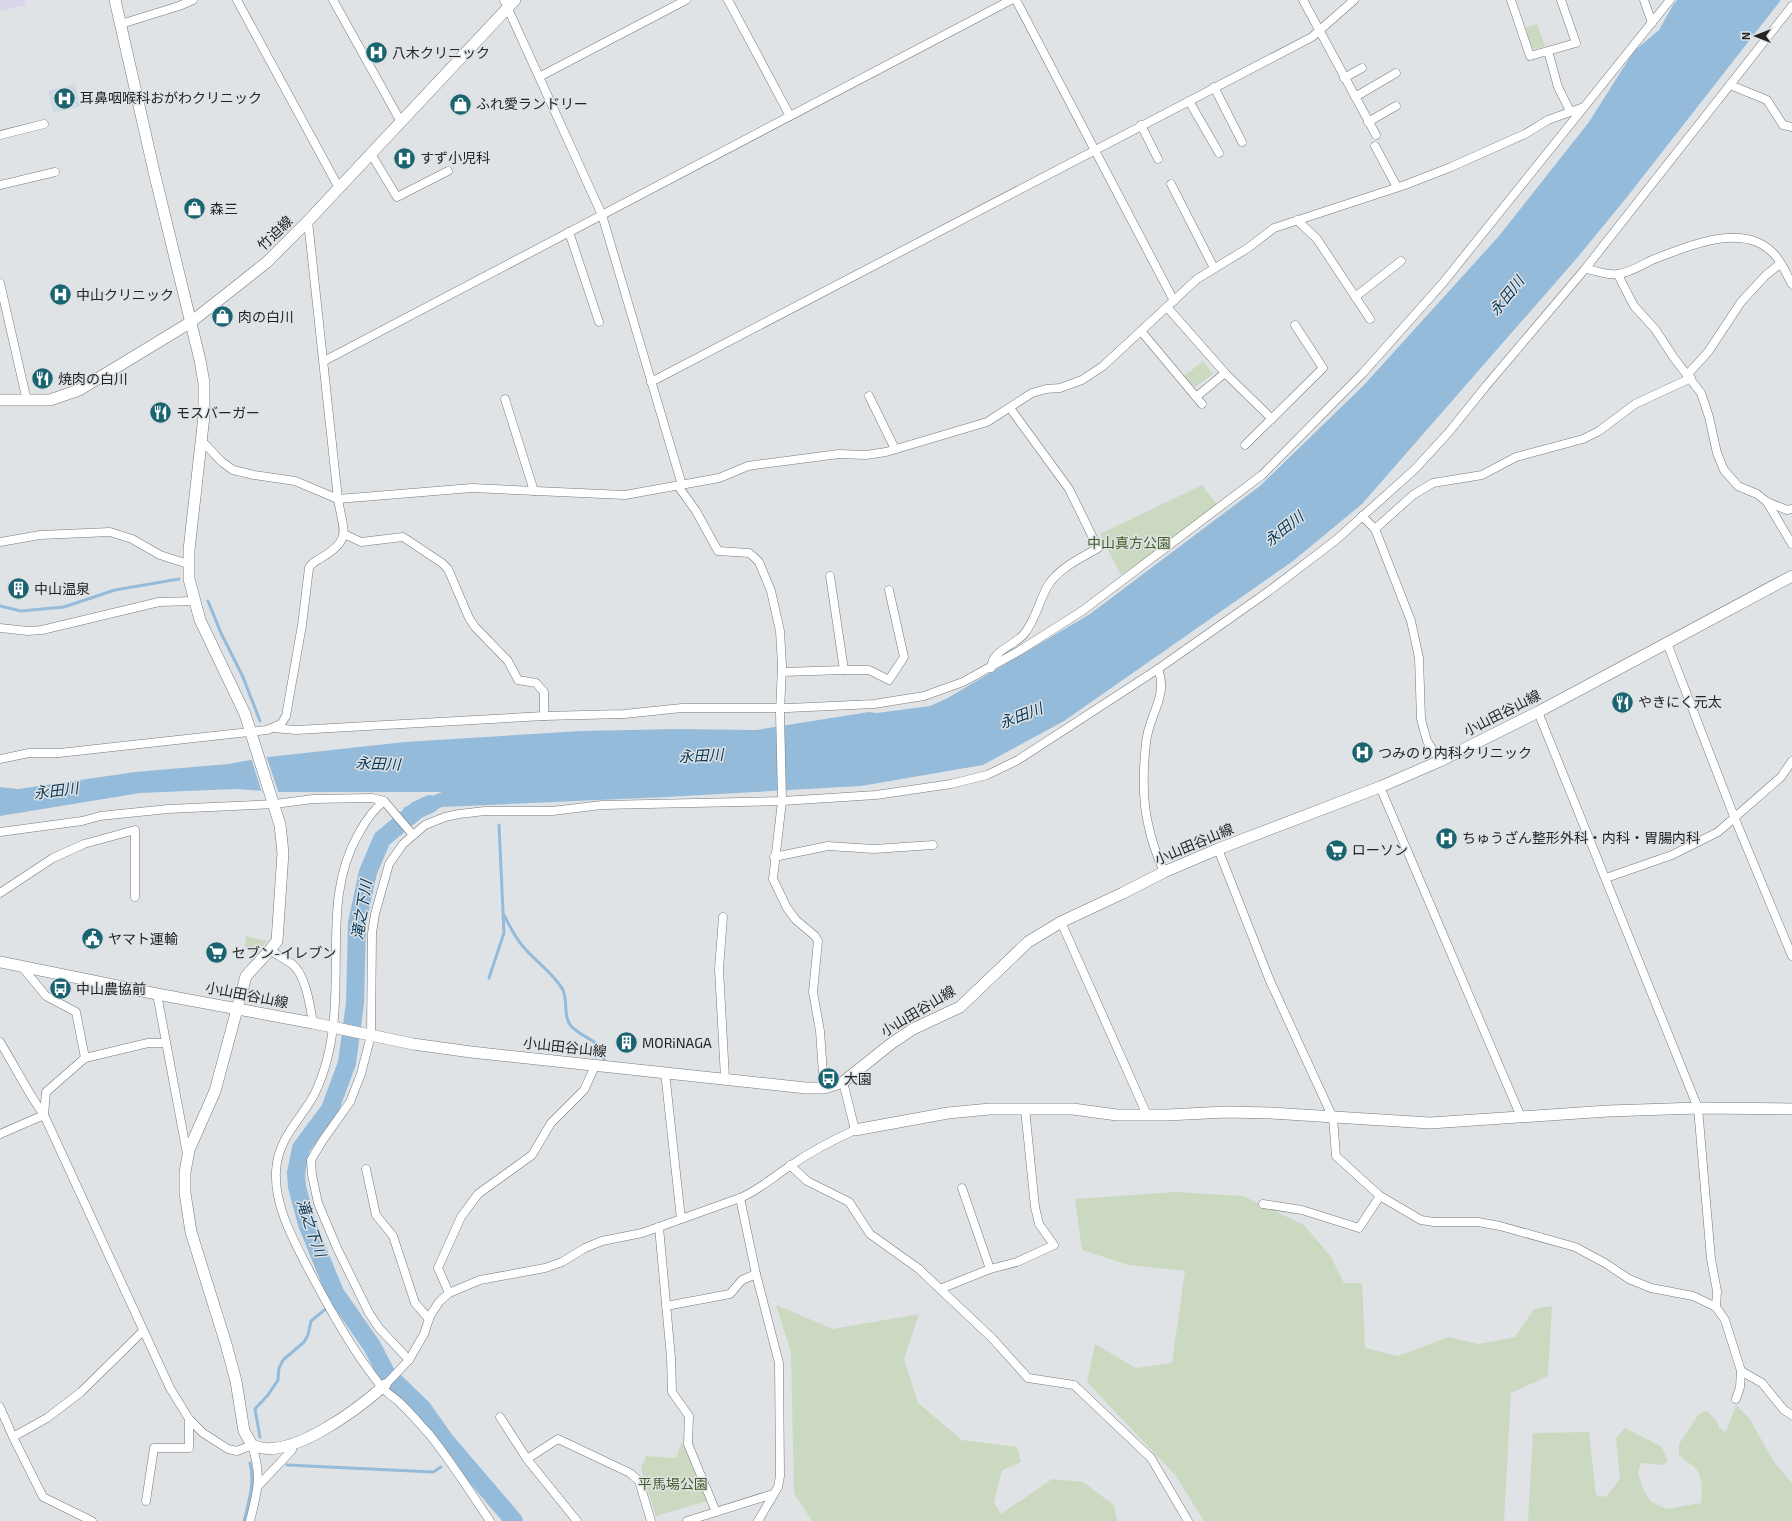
<svg xmlns="http://www.w3.org/2000/svg" width="1792" height="1521" font-family="'Exo 2','Noto Sans JP',sans-serif">
<rect width="100%" height="100%" fill="#dfe3e6"/>
<path fill="#cfd9e1" d="M 75,84 L 80,106 L 53,113 L 48,91 Z"/>
<path fill="#d9d5eb" d="M 0,0 L 25,0 L 26,5 L 0,11 Z"/>
<g fill="#cbd9c0">
<path d="M 1537,24 L 1545,46 L 1536,49 L 1532,47 L 1525,28 Z"/>
<path d="M 1203,361 L 1213,374 L 1195,387 L 1184,376 Z"/>
<path d="M 1202,485 L 1219,507 L 1121,575 L 1100,534 Z"/>
<path d="M 246,936 L 267,941 L 256,954 L 245,947 Z"/>
<path d="M 1176,1192 L 1243,1196 L 1304,1225 L 1331,1257 L 1344,1283 L 1362,1283 L 1365,1348 L 1398,1356 L 1449,1337 L 1478,1344 L 1515,1337 L 1534,1309 L 1552,1306 L 1548,1376 L 1511,1393 L 1504,1521 L 1204,1521 L 1176,1476 L 1087,1382 L 1095,1344 L 1136,1368 L 1172,1363 L 1185,1271 L 1129,1265 L 1082,1250 L 1075,1199 Z"/>
<path d="M 776,1305 L 833,1329 L 919,1314 L 904,1359 L 918,1403 L 962,1440 L 1017,1447 L 1021,1462 L 1002,1470 L 994,1503 L 1001,1514 L 1052,1479 L 1083,1482 L 1114,1505 L 1117,1521 L 812,1521 L 794,1493 L 791,1352 Z"/>
<path d="M 1736,1405 L 1749,1418 L 1774,1462 L 1792,1483 L 1792,1521 L 1528,1521 L 1533,1433 L 1589,1432 L 1596,1495 L 1606,1497 L 1620,1479 L 1616,1438 L 1625,1428 L 1662,1447 L 1668,1461 L 1663,1465 L 1641,1463 L 1638,1472 L 1643,1489 L 1651,1502 L 1667,1509 L 1701,1503 C 1702,1491 1704,1475 1693,1466 C 1688,1462 1683,1460 1679,1454 L 1679,1444 L 1698,1415 L 1707,1411 L 1717,1421 L 1719,1428 L 1726,1432 Z"/>
<path d="M 682,1442 L 707,1501 L 656,1516 L 641,1469 L 646,1456 L 676,1458 Z"/>
</g>
<path fill="#95bbdb" d="M 1677,0 L 1781,0 L 1627,197 L 1577,258 L 1362,504 L 1293,561 L 1064,721 L 983,765 L 861,786 L 667,797 L 442,807 L 413,820 L 403,808 L 442,792 L 277,792 L 235,789 L 140,793 L 0,816 L 0,787 L 18,789 L 135,772 L 228,764 L 268,757 L 405,742 L 581,731 L 677,729 L 756,730 L 869,712 L 877,713 L 930,706 L 946,699 L 1090,614 L 1260,486 L 1364,385 L 1499,236 L 1589,122 L 1634,51 L 1659,30 L 1673,5 Z"/>
<path fill="#dfe3e6" d="M 266,755 L 279,794 L 262,793 L 251,758 Z"/>
<g fill="none" stroke-linecap="round" stroke-linejoin="round">
<g stroke="#95bbdb" stroke-width="3">
<path d="M 208,601 L 221,633 L 243,677 L 260,721"/>
<path d="M 0,606 L 21,611 L 64,607 L 115,590 L 179,579"/>
<path d="M 504,915 C 509,925 514,935 521,944 C 533,960 553,972 563,990 C 568,1001 563,1017 571,1026 C 583,1039 603,1040 604,1059"/>
<path d="M 489,978 L 504,933 L 499,825"/>
<path d="M 260,1437 L 255,1409 L 268,1395 L 278,1380 L 279,1368 L 283,1360 L 304,1342 L 308,1335 L 311,1321 L 339,1298"/>
<path d="M 456,1458 L 459,1456"/>
<path d="M 287,1465 L 433,1472 L 441,1467"/>
<path d="M 244,1521 C 249,1501 255,1483 250,1463"/>
</g>
<path stroke="#95bbdb" stroke-width="18" d="M 430,804 L 417,810 L 382,839 L 368,872 L 357,923 L 355,1003 L 347,1063 L 330,1109 L 301,1148 L 296,1173 L 297,1187 L 307,1224 L 335,1293 L 372,1346 L 386,1373 L 423,1409 L 444,1439 L 514,1521"/>
<defs>
<g id="street">
<path d="M 237,0 L 339,188"/>
<path d="M 333,0 L 401,122"/>
<path d="M 504,0 L 602,215 L 682,485"/>
<path d="M 728,0 L 790,116"/>
<path d="M 1016,0 L 1174,301"/>
<path d="M 1303,0 L 1376,135"/>
<path d="M 1511,0 L 1530,56 L 1576,43 L 1561,0"/>
<path d="M 1644,0 L 1652,23"/>
<path d="M 121,24 L 179,6 L 193,0"/>
<path d="M 1548,51 L 1558,87 L 1570,111"/>
<path d="M 539,77 L 686,0"/>
<path d="M 1344,78 L 1362,68"/>
<path d="M 1730,85 L 1767,100 L 1783,125 L 1792,127"/>
<path d="M 1214,87 L 1242,142"/>
<path d="M 1355,97 L 1396,73"/>
<path d="M 1189,101 L 1219,153"/>
<path d="M 1368,122 L 1396,106"/>
<path d="M 1141,125 L 1158,159"/>
<path d="M 0,135 L 44,124"/>
<path d="M 1375,146 L 1397,187"/>
<path d="M 371,154 L 397,197 L 448,171"/>
<path d="M 1171,184 L 1214,268"/>
<path d="M 0,185 L 55,172"/>
<path d="M 1297,220 L 1317,239 L 1370,319"/>
<path d="M 569,232 L 599,322"/>
<path d="M 1585,269 C 1595,270 1609,276 1618,274 C 1629,273 1642,265 1652,260 C 1686,247 1743,221 1773,253 C 1781,260 1786,274 1792,284"/>
<path d="M 1618,275 L 1634,306 L 1655,329 L 1674,358 L 1701,393 L 1709,417 L 1717,453 L 1724,470 L 1738,486 L 1757,494 L 1767,502 L 1787,510 L 1792,509"/>
<path d="M 0,283 L 27,401"/>
<path d="M 1355,297 L 1401,261"/>
<path d="M 1167,307 L 1225,373 L 1272,419"/>
<path d="M 1141,331 L 1202,404"/>
<path d="M 324,361 L 1011,0"/>
<path d="M 1687,375 L 1708,352 L 1741,302 L 1766,275 L 1780,264"/>
<path d="M 651,382 L 1312,37 L 1354,0"/>
<path d="M 869,396 L 895,449"/>
<path d="M 1196,397 L 1225,373"/>
<path d="M 505,399 L 534,491"/>
<path d="M 202,441 L 222,462 L 233,470 L 254,475 L 295,481 L 338,499 L 472,488 L 625,495 L 719,478 L 748,466 L 762,464 L 839,454 L 866,455 L 886,452 L 987,422 L 1032,393 L 1046,389 L 1060,388 L 1082,380 L 1103,366 L 1197,279 L 1248,248 L 1274,228 L 1405,185 L 1451,167 L 1525,134 L 1548,120 L 1584,107"/>
<path d="M 1245,445 L 1323,368 L 1295,325"/>
<path d="M 678,486 L 696,511 L 718,551 L 749,553 L 754,557 L 759,562 L 771,591 L 780,631 L 782,666 L 780,712 L 782,801 L 773,879 L 787,908 L 796,920 L 815,936 L 818,941 L 813,992 L 820,1031 L 824,1088"/>
<path d="M 1767,502 L 1792,544"/>
<path d="M 1362,516 L 1375,529 L 1411,621 L 1419,658 L 1421,719 L 1427,741 L 1440,761"/>
<path d="M 1375,529 L 1413,495 L 1433,483 L 1482,475 L 1516,457 L 1583,439 L 1599,431 L 1635,404 L 1691,378"/>
<path d="M 344,534 L 361,542 L 403,537 L 442,563 L 448,569 L 469,618 L 475,627 L 508,661 L 518,680 L 536,683 L 544,692 L 544,716"/>
<path d="M 0,542 L 40,535 L 110,532 L 132,539 L 160,555 L 188,564"/>
<path d="M 0,628 L 28,631 L 42,630 L 159,602 L 194,601"/>
<path d="M 1667,643 L 1735,819 L 1792,956"/>
<path d="M 991,668 C 992,650 1014,646 1024,634 C 1035,621 1039,602 1047,587 C 1057,569 1081,558 1098,548 L 1069,489 L 1010,408"/>
<path d="M 1158,669 C 1169,696 1148,716 1146,743 C 1143,770 1142,801 1149,828 C 1152,843 1158,858 1164,872"/>
<path d="M 844,670 L 869,670 L 889,680 L 904,657 L 889,590"/>
<path d="M 782,672 L 844,670 L 830,576"/>
<path d="M 1538,712 L 1698,1108 L 1711,1259 L 1717,1291 L 1716,1307"/>
<path d="M 273,728 L 296,730 L 544,716 L 624,714 L 682,708 L 788,708 L 874,704 L 924,696 L 963,682 L 1019,651 L 1082,611 L 1262,475 L 1362,374 L 1442,284 L 1670,0"/>
<path d="M 0,759 L 29,753 L 59,753 L 267,730 L 281,724 L 286,716 L 302,625 L 309,568 C 311,563 316,561 321,558 C 353,539 343,531 338,499 L 308,221"/>
<path d="M 1380,787 L 1521,1117"/>
<path d="M 384,801 C 373,810 366,820 359,833 C 329,884 338,943 335,1000 C 334,1031 328,1067 314,1095 C 299,1122 278,1138 276,1171 C 274,1207 295,1243 311,1274 C 332,1313 353,1351 380,1385 C 385,1392 392,1396 398,1401 C 409,1411 419,1423 429,1434 C 451,1461 470,1492 490,1521"/>
<path d="M 0,832 L 82,821 L 100,816 L 168,809 L 275,804 L 313,799 L 372,798 L 384,801 L 413,835"/>
<path d="M 1218,849 L 1270,981 L 1333,1118 L 1336,1156 L 1380,1196 L 1421,1220 L 1434,1222 L 1478,1222 L 1500,1226 L 1575,1247 L 1605,1263 L 1629,1279 L 1651,1288 L 1693,1296 L 1716,1307 L 1725,1320 L 1741,1371 L 1740,1387 L 1736,1399"/>
<path d="M 774,857 L 828,846 L 874,849 L 933,845"/>
<path d="M 1606,878 L 1672,855 L 1718,832 L 1781,777 L 1792,761"/>
<path d="M 0,893 L 53,858 L 84,844 L 135,830 L 135,897"/>
<path d="M 723,917 L 719,969 L 725,1078"/>
<path d="M 1061,922 L 1147,1115"/>
<path d="M 270,950 C 277,955 285,959 292,964 C 306,975 310,1006 313,1023"/>
<path d="M 23,968 L 46,996 L 76,1012 L 85,1058"/>
<path d="M 157,994 L 187,1154"/>
<path d="M 0,1042 C 15,1066 27,1092 44,1115 L 170,1388 L 189,1419 L 203,1433 L 228,1449 L 237,1451 L 252,1445 C 262,1477 258,1489 250,1521"/>
<path d="M 665,1072 L 681,1219"/>
<path d="M 0,1134 L 44,1115 L 46,1092 L 85,1058 L 148,1043 L 166,1043"/>
<path d="M 790,1165 L 807,1181 L 849,1202 L 870,1234 L 919,1269 L 940,1289 L 990,1269 L 1017,1262 L 1054,1245 L 1039,1224 L 1035,1207 L 1025,1109"/>
<path d="M 366,1169 L 376,1215 L 393,1236 L 415,1303 L 429,1319"/>
<path d="M 962,1188 L 990,1269"/>
<path d="M 740,1198 L 756,1274 L 779,1363 L 780,1476 L 778,1487 L 758,1521"/>
<path d="M 1263,1204 L 1302,1210 L 1359,1228 L 1380,1196"/>
<path d="M 659,1227 L 671,1358 L 672,1392 L 689,1416 L 688,1444 L 716,1512"/>
<path d="M 940,1289 L 992,1338 L 1028,1378 L 1074,1385 L 1151,1458 L 1188,1521"/>
<path d="M 449,1293 L 438,1268 L 461,1217 L 478,1194 L 532,1155 L 551,1123 L 584,1090 L 595,1066"/>
<path d="M 666,1306 L 730,1294 L 742,1280 L 756,1274"/>
<path d="M 409,1360 L 379,1328 L 369,1313 L 337,1248 L 318,1203 L 312,1175 L 311,1160 L 323,1140 L 350,1102 L 361,1074 L 371,1035 L 372,933 L 375,914 L 389,864 L 403,844 L 425,825 L 445,817 L 459,814 L 485,811 L 552,811 L 602,805 L 782,801 L 876,795 L 951,784 L 987,775 L 1018,760 L 1158,669 L 1269,591 L 1336,540 L 1415,469 L 1449,432 L 1486,386 L 1585,269 L 1792,6"/>
<path d="M 1741,1371 L 1762,1383 L 1784,1410 L 1792,1415"/>
<path d="M 385,1385 L 409,1360 L 424,1334 L 430,1316 L 439,1302 L 449,1293 L 480,1280 L 545,1268 L 562,1262 L 585,1248 L 602,1241 L 642,1233 L 740,1198 C 759,1190 773,1177 790,1166 C 810,1152 833,1140 855,1130 L 843,1082"/>
<path d="M 0,1407 L 13,1437 L 43,1497 L 92,1521"/>
<path d="M 500,1417 L 527,1459 L 577,1521"/>
<path d="M 13,1437 L 47,1418 L 81,1392 L 143,1331"/>
<path d="M 527,1459 L 558,1439 L 630,1473 L 639,1481 L 651,1521"/>
<path d="M 259,1485 L 292,1450 L 292,1445"/>
<path d="M 146,1501 L 154,1448 L 189,1448 L 189,1419"/>
<path d="M 687,1521 L 773,1494"/>
</g>
<g id="secondary">
<path d="M 115,0 L 155,176 L 200,360 L 204,383 L 204,416 L 189,550 L 189,579 L 200,620 L 245,714 L 280,825 L 283,853 L 277,941 L 270,950 L 246,976 L 215,1091 L 189,1150 L 185,1172 L 185,1193 L 191,1232 L 226,1344 L 236,1381 L 244,1431 L 252,1445 C 288,1463 359,1408 385,1385"/>
<path d="M 0,400 L 50,400 L 79,390 L 191,322 L 238,285 L 267,262 L 308,221 L 515,0"/>
<path d="M 0,962 L 157,994 L 313,1023 L 413,1044 L 471,1052 L 806,1088 L 824,1088 L 843,1082 L 892,1043 L 913,1029 L 960,1007 L 1028,942 L 1061,922 L 1123,893 L 1164,872 L 1218,849 L 1380,787 L 1440,761 L 1538,712 L 1792,576"/>
<path d="M 855,1130 L 948,1113 L 990,1109 L 1073,1109 L 1117,1115 L 1167,1115 L 1226,1112 L 1271,1113 L 1430,1123 L 1608,1111 L 1698,1108 L 1792,1109"/>
</g>
</defs>
<use href="#street" stroke="#76797c" stroke-width="9"/>
<use href="#secondary" stroke="#76797c" stroke-width="12"/>
<use href="#street" stroke="#fff" stroke-width="8"/>
<use href="#secondary" stroke="#fff" stroke-width="11"/>
</g>
<defs>
<symbol id="hospital-disc" viewBox="-11 -11 22 22"><circle r="9.5" fill="#1a6470" stroke="#dfe3e6"/><path d="M-5-5h3v3.5h4V-5h3V5h-3V1.5h-4V5h-3Z" fill="#fff"/></symbol>
<symbol id="shop-disc" viewBox="-11 -11 22 22"><circle r="9.5" fill="#1a6470" stroke="#dfe3e6"/><path d="M-5-2.5h2.3a2.7 3.5 0 0 1 5.4 0H5L5.5 6h-11ZM-1.5-2.5h3a1.5 2.3 0 0 0-3 0Z" fill="#fff"/></symbol>
<symbol id="restaurant-disc" viewBox="-11 -11 22 22"><circle r="9.5" fill="#1a6470" stroke="#dfe3e6"/><path d="M-5-6h1v4h1v-4h1v4h1v-4h1v5L-1.5 .5V6h-2V.5L-5-1ZM5-6V6H3V1.5H1.5Q1.5-4 5-6Z" fill="#fff"/></symbol>
<symbol id="building-disc" viewBox="-11 -11 22 22"><circle r="9.5" fill="#1a6470" stroke="#dfe3e6"/><path d="M-4-6H4V6H1V3H-1V6H-4ZM-2.5-4.3h1.7v1.8h-1.7ZM.8-4.3h1.7v1.8H.8ZM-2.5-1h1.7V.8h-1.7ZM.8-1h1.7V.8H.8Z" fill="#fff"/></symbol>
<symbol id="supermarket-disc" viewBox="-11 -11 22 22"><circle r="9.5" fill="#1a6470" stroke="#dfe3e6"/><path d="M-6-5.5h2.5l.6 2H6L4.5 2H-2.5L-4.4-4H-6ZM-1.5 3.2a1.3 1.3 0 1 0 .1 0ZM3 3.2a1.3 1.3 0 1 0 .1 0Z" fill="#fff"/></symbol>
<symbol id="civic-disc" viewBox="-11 -11 22 22"><circle r="9.5" fill="#1a6470" stroke="#dfe3e6"/><path d="M-.6-6.5H3V-4.5H.6V-3L4-1V1h2V6H-6V1h2V-1L-.6-3ZM-1.2 2.5V6h2.4V2.5Z" fill="#fff"/></symbol>
<symbol id="bus-disc" viewBox="-11 -11 22 22"><circle r="9.5" fill="#1a6470" stroke="#dfe3e6"/><path d="M-5-6H5V4H4V6H2V4H-2V6H-4V4H-5ZM-3.5-4V0h7V-4ZM-3.5 1.2v1.5H-2V1.2ZM2 1.2v1.5H3.5V1.2Z" fill="#fff"/></symbol>
</defs>
<g fill-rule="evenodd">
<use href="#hospital-disc" x="364" y="40" width="25" height="25"/>
<use href="#hospital-disc" x="52" y="86" width="25" height="25"/>
<use href="#shop-disc" x="448" y="92" width="25" height="25"/>
<use href="#hospital-disc" x="392" y="146" width="25" height="25"/>
<use href="#shop-disc" x="182" y="196" width="25" height="25"/>
<use href="#hospital-disc" x="48" y="282" width="25" height="25"/>
<use href="#shop-disc" x="210" y="304" width="25" height="25"/>
<use href="#restaurant-disc" x="30" y="366" width="25" height="25"/>
<use href="#restaurant-disc" x="148" y="400" width="25" height="25"/>
<use href="#building-disc" x="6" y="576" width="25" height="25"/>
<use href="#restaurant-disc" x="1610" y="690" width="25" height="25"/>
<use href="#hospital-disc" x="1350" y="740" width="25" height="25"/>
<use href="#hospital-disc" x="1434" y="826" width="25" height="25"/>
<use href="#supermarket-disc" x="1324" y="838" width="25" height="25"/>
<use href="#civic-disc" x="80" y="926" width="25" height="25"/>
<use href="#supermarket-disc" x="204" y="940" width="25" height="25"/>
<use href="#bus-disc" x="48" y="976" width="25" height="25"/>
<use href="#building-disc" x="614" y="1030" width="25" height="25"/>
<use href="#bus-disc" x="816" y="1066" width="25" height="25"/>
</g>
<g text-anchor="middle" stroke-width="3" stroke-linejoin="round" paint-order="stroke">
<g font-size="14" fill="#232425" stroke="#dfe3e6" text-anchor="start">
<text x="392" y="58">八木クリニック</text>
<text x="80" y="103">耳鼻咽喉科おがわクリニック</text>
<text x="476" y="109">ふれ愛ランドリー</text>
<text x="420" y="163">すず小児科</text>
<text x="210" y="214">森三</text>
<text x="76" y="300">中山クリニック</text>
<text x="238" y="322">肉の白川</text>
<text x="58" y="384">焼肉の白川</text>
<text x="176" y="418">モスバーガー</text>
<text x="34" y="594">中山温泉</text>
<text x="1638" y="707">やきにく元太</text>
<text x="1378" y="758">つみのり内科クリニック</text>
<text x="1462" y="843">ちゅうざん整形外科・内科・胃腸内科</text>
<text x="1352" y="855">ローソン</text>
<text x="108" y="944">ヤマト運輸</text>
<text x="232" y="958">セブン-イレブン</text>
<text x="76" y="994">中山農協前</text>
<text x="642" y="1048">MORiNAGA</text>
<text x="844" y="1084">大園</text>
</g>
<g font-size="14" fill="#232425" stroke="#dfe3e6">
<text transform="translate(275 233) rotate(-44)" y="5">竹迫線</text>
<text transform="translate(1502 713) rotate(-27)" y="5">小山田谷山線</text>
<text transform="translate(1194 844) rotate(-23)" y="5">小山田谷山線</text>
<text transform="translate(247 995) rotate(11)" y="5">小山田谷山線</text>
<text transform="translate(918 1011) rotate(-31)" y="5">小山田谷山線</text>
<text transform="translate(565 1047) rotate(6)" y="5">小山田谷山線</text>
</g>
<g font-size="14" fill="#415e24" stroke="#dfe3e6">
<text x="1129" y="548">中山真方公園</text>
<text x="673" y="1489">平馬場公園</text>
</g>
<g font-size="15" font-style="italic" fill="#073655" stroke="#dfe3e6">
<text transform="translate(1507 296) rotate(-51)" y="5">永田川</text>
<text transform="translate(1284 529) rotate(-39)" y="5">永田川</text>
<text transform="translate(1021 716) rotate(-21)" y="5">永田川</text>
<text transform="translate(701 756) rotate(-3)" y="5">永田川</text>
<text transform="translate(378 764) rotate(2)" y="5">永田川</text>
<text transform="translate(56 791) rotate(-7)" y="5">永田川</text>
<text transform="translate(362 910) rotate(-81)" y="5">滝之下川</text>
<text transform="translate(311 1228) rotate(71)" y="5">滝之下川</text>
</g>
</g>
<g transform="translate(1756 36) rotate(270)" stroke="#dfe3e6" stroke-width="3" paint-order="stroke">
<path d="M0-3L7 15L0 10L-7 15Z" fill="#232425"/>
<text y="-6" font-size="11" font-weight="bold" text-anchor="middle" fill="#232425">N</text>
</g>
</svg>
